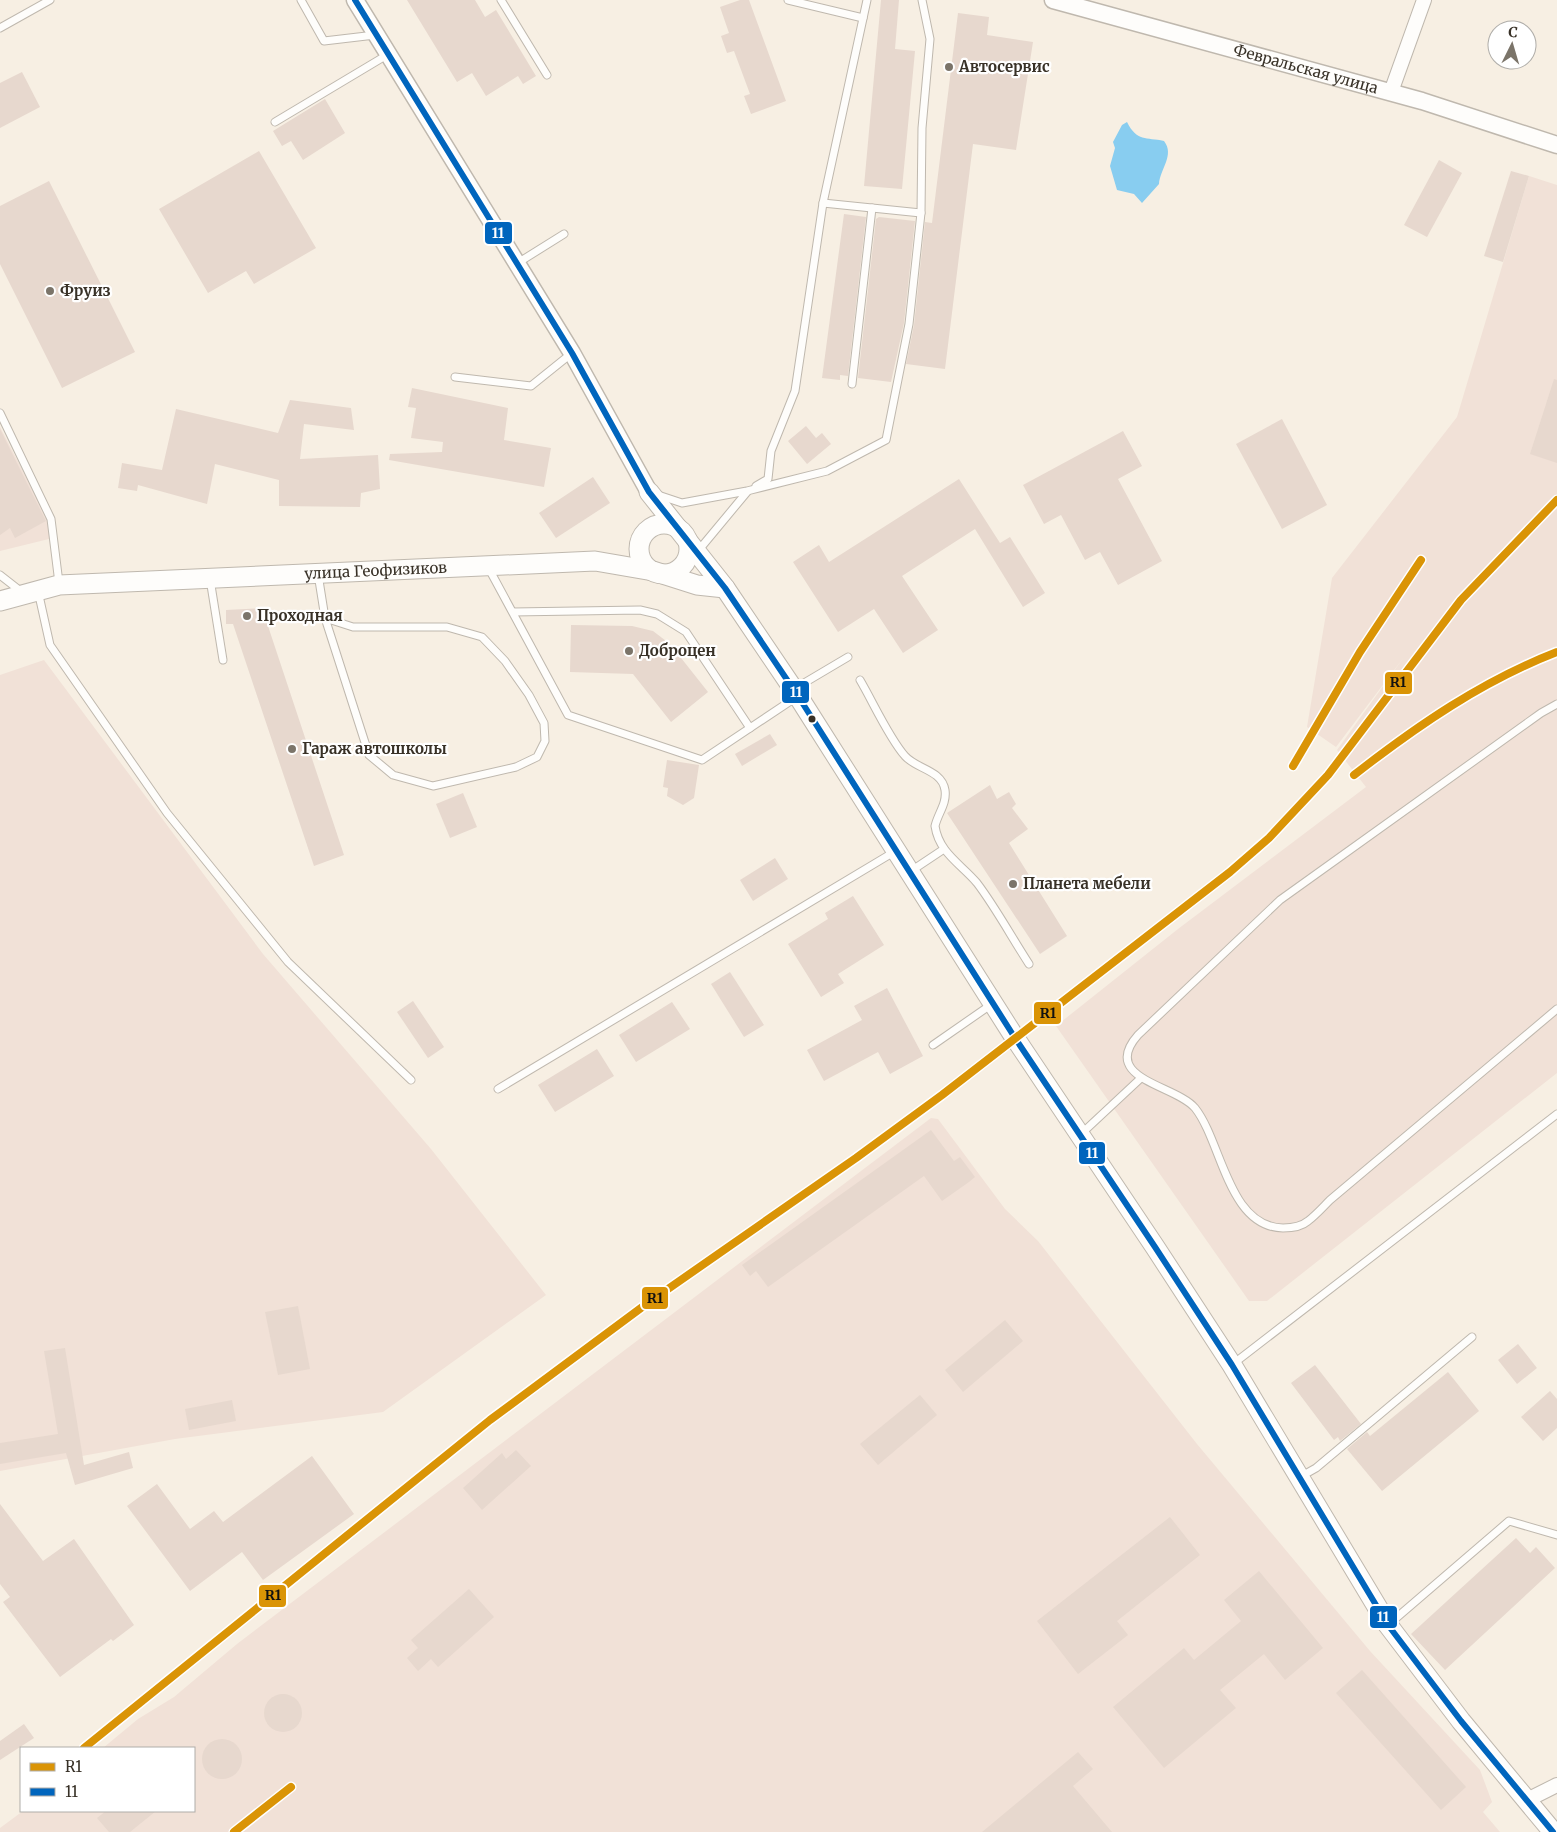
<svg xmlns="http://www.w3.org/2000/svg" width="1557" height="1832" font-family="Merriweather,serif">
<rect width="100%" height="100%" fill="#f7efe3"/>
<g fill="#f1e1d7">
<path d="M 1529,176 L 1557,185 L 1557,1073 L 1267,1301 L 1249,1301 L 1056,1026 L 1178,929 L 1366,787 L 1337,750 L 1404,657 L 1336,747 L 1307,727 L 1332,578 L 1457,417 Z"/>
<path d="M 0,427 L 57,537 L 0,551 Z"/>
<path d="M 44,660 L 263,954 L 431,1149 L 546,1295 L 383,1412 L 175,1439 L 0,1471 L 0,675 Z"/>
<path d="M 931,1118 L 938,1119 L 1005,1209 L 1038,1241 L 1197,1444 L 1370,1651 L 1480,1770 L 1492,1802 L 1483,1812 L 1500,1832 L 0,1832 L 0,1828 L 23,1811 L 194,1811 L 194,1748 L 103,1748 L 138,1719 L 174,1697 L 237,1644 Z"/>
</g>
<path fill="#88cdf0" d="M 1127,122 C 1137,142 1146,137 1164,141 C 1175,155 1160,169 1159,184 L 1142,203 L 1134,194 L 1117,190 L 1110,166 L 1115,148 L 1113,142 L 1122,125 Z"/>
<g fill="#e7d8ce">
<path d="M 407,0 L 475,0 L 485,17 L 496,10 L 536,76 L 523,84 L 518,76 L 486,96 L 472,73 L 457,82 Z"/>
<path d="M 740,0 L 749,0 L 786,101 L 751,114 L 744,96 L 750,94 L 734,51 L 727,53 L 721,36 L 729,33 L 720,7 Z"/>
<path d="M 881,0 L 899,0 L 895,49 L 915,51 L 902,189 L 864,186 Z"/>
<path d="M 958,13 L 989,17 L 987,35 L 1033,42 L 1016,150 L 973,144 L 945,369 L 906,364 L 914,325 L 925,222 L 932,223 Z"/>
<path d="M 22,72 L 40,107 L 0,128 L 0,83 Z"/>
<path d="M 325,99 L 345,133 L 303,160 L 291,141 L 282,146 L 273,131 Z"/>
<path d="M 259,151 L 316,248 L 254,284 L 246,271 L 208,293 L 159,209 Z"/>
<path d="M 1439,160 L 1462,173 L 1427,237 L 1404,225 Z"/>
<path d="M 1511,171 L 1529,176 L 1503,262 L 1484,256 Z"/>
<path d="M 49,181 L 135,352 L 62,388 L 0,264 L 0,206 Z"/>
<path d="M 844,214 L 866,217 L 848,376 L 840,375 L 840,380 L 822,378 Z"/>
<path d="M 879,217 L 915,221 L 904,323 L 891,382 L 858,378 L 876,219 Z"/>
<path d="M 1554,379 L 1557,380 L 1557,463 L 1530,454 Z"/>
<path d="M 412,388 L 508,408 L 504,440 L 551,448 L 544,487 L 389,460 L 390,454 L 442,452 L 443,442 L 411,438 L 416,408 L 408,407 Z"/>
<path d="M 290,400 L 351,408 L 354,430 L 304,424 L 300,459 L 378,455 L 380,489 L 361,493 L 360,507 L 279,506 L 279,480 L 215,464 L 207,504 L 138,485 L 137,491 L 118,488 L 122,463 L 162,470 L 176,409 L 278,433 Z"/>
<path d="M 1282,419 L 1327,505 L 1282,529 L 1236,444 Z"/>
<path d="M 806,426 L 816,438 L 822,433 L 831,444 L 807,464 L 788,441 Z"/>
<path d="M 0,429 L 46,521 L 15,538 L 10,528 L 0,535 Z"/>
<path d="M 1123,431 L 1142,466 L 1118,479 L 1162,561 L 1118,585 L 1100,552 L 1085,560 L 1061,515 L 1044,524 L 1023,485 Z"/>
<path d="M 593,477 L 610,503 L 556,538 L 539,513 Z"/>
<path d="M 959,479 L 1000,543 L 1010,537 L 1045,593 L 1023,607 L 975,529 L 902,576 L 938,630 L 903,653 L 874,609 L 838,632 L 793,562 L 819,545 L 829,562 Z"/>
<path d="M 267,608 L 268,626 L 344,855 L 314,866 L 233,624 L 226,624 L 226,610 Z"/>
<path d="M 571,625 L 632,626 L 653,631 L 670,644 L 708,692 L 671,722 L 633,674 L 570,672 Z"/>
<path d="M 770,734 L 777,745 L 742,766 L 735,754 Z"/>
<path d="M 667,760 L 699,765 L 694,798 L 683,805 L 667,796 L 668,788 L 663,787 Z"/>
<path d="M 990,785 L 997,799 L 1009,792 L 1016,804 L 1012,808 L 1028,829 L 1009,843 L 1067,936 L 1040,954 L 947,813 Z"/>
<path d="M 463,793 L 477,827 L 450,838 L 436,804 Z"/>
<path d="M 775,858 L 788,879 L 753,901 L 740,880 Z"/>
<path d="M 853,896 L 884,945 L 838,974 L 844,983 L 821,997 L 788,944 L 828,919 L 825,913 Z"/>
<path d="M 730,972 L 764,1025 L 744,1037 L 711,984 Z"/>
<path d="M 887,988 L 923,1056 L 890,1074 L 878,1052 L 824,1081 L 807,1050 L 862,1020 L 854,1006 Z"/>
<path d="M 413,1001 L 444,1047 L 428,1058 L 397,1012 Z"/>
<path d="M 672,1002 L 690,1029 L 636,1062 L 619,1035 Z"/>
<path d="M 597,1049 L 614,1076 L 555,1112 L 538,1085 Z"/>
<path d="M 931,1130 L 954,1161 L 960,1157 L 975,1177 L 969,1182 L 942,1201 L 924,1176 L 768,1287 L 756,1271 L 750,1276 L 742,1265 Z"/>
<path d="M 298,1306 L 310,1369 L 278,1375 L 265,1312 Z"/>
<path d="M 1005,1320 L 1023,1341 L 963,1392 L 945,1370 Z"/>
<path d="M 1518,1344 L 1537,1368 L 1517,1384 L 1498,1360 Z"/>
<path d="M 65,1348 L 84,1465 L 129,1452 L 133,1468 L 75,1485 L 66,1453 L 0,1464 L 0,1443 L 58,1434 L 44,1351 Z"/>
<path d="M 1315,1365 L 1361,1424 L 1340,1441 L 1338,1437 L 1334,1440 L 1291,1383 Z"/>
<path d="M 1448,1372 L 1479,1411 L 1382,1491 L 1347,1449 L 1367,1432 L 1370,1436 Z"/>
<path d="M 1550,1391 L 1557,1399 L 1557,1428 L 1543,1441 L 1521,1417 Z"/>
<path d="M 920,1395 L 937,1415 L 878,1465 L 860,1444 Z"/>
<path d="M 232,1400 L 236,1421 L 189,1430 L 185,1409 Z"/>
<path d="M 516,1450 L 531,1466 L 482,1510 L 463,1488 L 502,1453 L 506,1459 Z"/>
<path d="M 312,1456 L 354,1514 L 263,1580 L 242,1552 L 190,1591 L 127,1506 L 157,1484 L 190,1529 L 214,1511 L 223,1522 Z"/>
<path d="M 0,1504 L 43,1561 L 74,1539 L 134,1625 L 113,1641 L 111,1639 L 60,1677 L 3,1602 L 10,1597 L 0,1584 Z"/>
<path d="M 1170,1517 L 1200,1555 L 1117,1621 L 1128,1635 L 1078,1674 L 1037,1621 Z"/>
<path d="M 1516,1538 L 1530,1553 L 1536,1547 L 1555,1568 L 1445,1670 L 1411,1634 Z"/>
<path d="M 1259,1571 L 1323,1648 L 1285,1680 L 1264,1654 L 1220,1690 L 1236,1708 L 1164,1768 L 1113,1707 L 1184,1648 L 1194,1660 L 1241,1621 L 1224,1600 Z"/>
<path d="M 469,1589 L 494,1617 L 438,1667 L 431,1659 L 418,1671 L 407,1658 L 418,1648 L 411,1640 Z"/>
<path d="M 1362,1670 L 1466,1787 L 1441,1810 L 1336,1693 Z"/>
<circle cx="283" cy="1713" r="19"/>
<path d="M 24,1724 L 34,1738 L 0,1760 L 0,1741 Z"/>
<circle cx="222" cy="1759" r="20"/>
<path d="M 1078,1752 L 1093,1769 L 1073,1786 L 1112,1832 L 982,1832 Z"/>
<path d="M 106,1811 L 156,1811 L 130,1832 L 109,1832 L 97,1818 Z"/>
</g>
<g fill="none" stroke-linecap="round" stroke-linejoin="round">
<defs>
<g id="service">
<path d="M 301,0 L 324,41 L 375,35"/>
<path d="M 501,0 L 547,75"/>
<path d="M 788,0 L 863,18"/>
<path d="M 0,28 L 50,0"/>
<path d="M 275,122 L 387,55"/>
<path d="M 823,203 L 921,213"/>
<path d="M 516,264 L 564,234"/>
<path d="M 455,377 L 531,386 L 572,353"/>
<path d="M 852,384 L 872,208"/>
<path d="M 0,413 L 51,519 L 59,583"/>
<path d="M 756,486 L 768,479 L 771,451 L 795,391 L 823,203 L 867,0"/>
<path d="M 658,495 L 682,503 L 747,491 L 827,471 L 886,440 L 909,324 L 921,213 L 922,128 L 930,39 L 922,0"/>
<path d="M 698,551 L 747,492"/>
<path d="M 488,567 L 568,715 L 702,760 L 798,696"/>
<path d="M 318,574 L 325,618 L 369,755 L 393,775 L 433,786 L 516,767 L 537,757 L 545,741 L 544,723 L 529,695 L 505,661 L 482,637 L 447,627 L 353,627 L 325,618"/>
<path d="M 0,575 L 23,593"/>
<path d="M 210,579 L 223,660"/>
<path d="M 38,591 L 50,645 L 167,813 L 288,962 L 411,1080"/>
<path d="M 513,612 L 640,610 L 657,614 L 686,632 L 750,728"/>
<path d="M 860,680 C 873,702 889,738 905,756 C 916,769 942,770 945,790 C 947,804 938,813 935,826 C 939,853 961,864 977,883 C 996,908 1012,938 1029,964"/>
<path d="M 794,689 L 848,657"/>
<path d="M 1557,704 L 1541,713 L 1280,900 L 1138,1035 C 1099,1079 1176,1085 1195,1108 C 1222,1142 1228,1227 1283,1228 C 1292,1228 1301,1227 1308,1221 C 1316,1215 1323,1207 1330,1200 L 1557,1009"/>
<path d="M 911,871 L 944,849"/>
<path d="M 933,1045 L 992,1004"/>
<path d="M 498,1089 L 894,852"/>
<path d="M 1081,1134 L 1141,1078"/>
<path d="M 1233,1364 L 1557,1114"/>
<path d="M 1300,1477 L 1316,1468 L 1472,1337"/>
<path d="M 1388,1625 L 1509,1521 L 1557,1535"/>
</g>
<g id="minor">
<path d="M 1391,92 L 1424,0"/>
<path d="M 1527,1800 L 1557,1785"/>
</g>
<g id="tertiary">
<path d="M 355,0 L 572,353 L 649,492"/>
<path id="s1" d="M 1053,0 L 1422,101 L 1557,145"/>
</g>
<g id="secondary">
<path d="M 649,492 L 725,588 L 798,696 L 1015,1038 L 1155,1247 L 1232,1365 L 1388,1625 L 1461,1721 L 1553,1832"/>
<circle cx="664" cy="549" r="25"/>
<path id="s2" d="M 0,601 L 59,585 L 595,561 L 653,571 L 697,585 L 725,588"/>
</g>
</defs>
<use href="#service" stroke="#bfb8ae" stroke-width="9"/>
<use href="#minor" stroke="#bfb8ae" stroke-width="16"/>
<use href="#tertiary" stroke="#bfb8ae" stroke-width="19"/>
<use href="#secondary" stroke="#bfb8ae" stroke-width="21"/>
<use href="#service" stroke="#fefdfb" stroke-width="7"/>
<use href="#minor" stroke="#fefdfb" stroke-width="14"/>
<use href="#tertiary" stroke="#fefdfb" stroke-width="16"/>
<use href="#secondary" stroke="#fefdfb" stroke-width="19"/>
<defs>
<path id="bus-1" d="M 355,0 L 572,353 L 649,492 L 725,588 L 798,696 L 1015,1038 L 1155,1247 L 1232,1365 L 1388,1625 L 1461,1721 L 1553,1832"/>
</defs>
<use href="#bus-1" stroke="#fff" stroke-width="10"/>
<use href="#bus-1" stroke="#0065bd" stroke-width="6"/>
<defs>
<g id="rail-1">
<path d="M 1293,766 L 1360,652 L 1421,560"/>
<path d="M 1354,775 C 1417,726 1482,681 1557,652"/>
<path d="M 84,1748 L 490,1420 L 645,1305 L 856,1158 L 942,1095 L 1230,872 L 1269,838 L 1328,775 L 1461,600 L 1557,500"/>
<path d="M 234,1832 L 291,1787"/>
</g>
</defs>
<use href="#rail-1" stroke="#fff" stroke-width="11"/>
<use href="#rail-1" stroke="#da9406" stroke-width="8"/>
</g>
<g fill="#7b7469" stroke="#fff" stroke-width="2">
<circle cx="949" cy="67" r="5"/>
<circle cx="50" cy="291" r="5"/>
<circle cx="247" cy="616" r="5"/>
<circle cx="629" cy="651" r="5"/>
<circle cx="292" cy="749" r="5"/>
<circle cx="1013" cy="884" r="5"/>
</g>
<circle fill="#383127" stroke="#fff" stroke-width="2" cx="812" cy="719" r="4.5"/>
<g text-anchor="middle" stroke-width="4.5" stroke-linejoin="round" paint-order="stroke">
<g font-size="15" font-weight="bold" fill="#383127" stroke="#fff" text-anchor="start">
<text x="959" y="72">Автосервис</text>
<text x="60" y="296">Фруиз</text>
<text x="257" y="621">Проходная</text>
<text x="639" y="656">Доброцен</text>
<text x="302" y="754">Гараж автошколы</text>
<text x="1023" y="889">Планета мебели</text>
</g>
<g font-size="15" fill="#383127" stroke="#fff">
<text dy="5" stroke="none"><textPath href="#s1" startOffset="262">Февральская улица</textPath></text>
<text dy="5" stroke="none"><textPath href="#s2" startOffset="378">улица Геофизиков</textPath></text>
</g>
</g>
<g stroke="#fff" stroke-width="2">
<rect x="484" y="221" width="29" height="24" rx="5" fill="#0065bd"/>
<rect x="1384" y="671" width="29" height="24" rx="5" fill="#da9406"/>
<rect x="781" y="680" width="29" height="24" rx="5" fill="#0065bd"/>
<rect x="1033" y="1001" width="29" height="24" rx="5" fill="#da9406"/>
<rect x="1078" y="1141" width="28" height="24" rx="5" fill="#0065bd"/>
<rect x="641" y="1286" width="28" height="24" rx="5" fill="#da9406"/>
<rect x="258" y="1584" width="29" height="24" rx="5" fill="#da9406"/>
<rect x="1369" y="1605" width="29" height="24" rx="5" fill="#0065bd"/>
</g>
<g font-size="14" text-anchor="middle" font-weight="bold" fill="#fff">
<text x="498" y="238">11</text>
<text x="796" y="697">11</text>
<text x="1092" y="1158">11</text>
<text x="1383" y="1622">11</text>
</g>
<g font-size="14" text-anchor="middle" font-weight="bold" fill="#111">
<text x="1398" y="687">R1</text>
<text x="1048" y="1018">R1</text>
<text x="655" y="1303">R1</text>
<text x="273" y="1600">R1</text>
</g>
<rect x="20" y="1747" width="175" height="65" fill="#ffffff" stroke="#afada9"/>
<rect x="30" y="1763" width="25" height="8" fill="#da9406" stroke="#afada9"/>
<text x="65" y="1772" font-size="15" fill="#383127">R1</text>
<rect x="30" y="1788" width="25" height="8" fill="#0065bd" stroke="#afada9"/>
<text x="65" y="1797" font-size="15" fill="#383127">11</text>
<g transform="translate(1512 45) rotate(5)"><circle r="24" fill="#ffffff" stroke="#afada9"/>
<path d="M0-4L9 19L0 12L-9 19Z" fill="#7b7469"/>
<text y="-8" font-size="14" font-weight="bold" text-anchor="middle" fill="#383127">С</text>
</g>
</svg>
